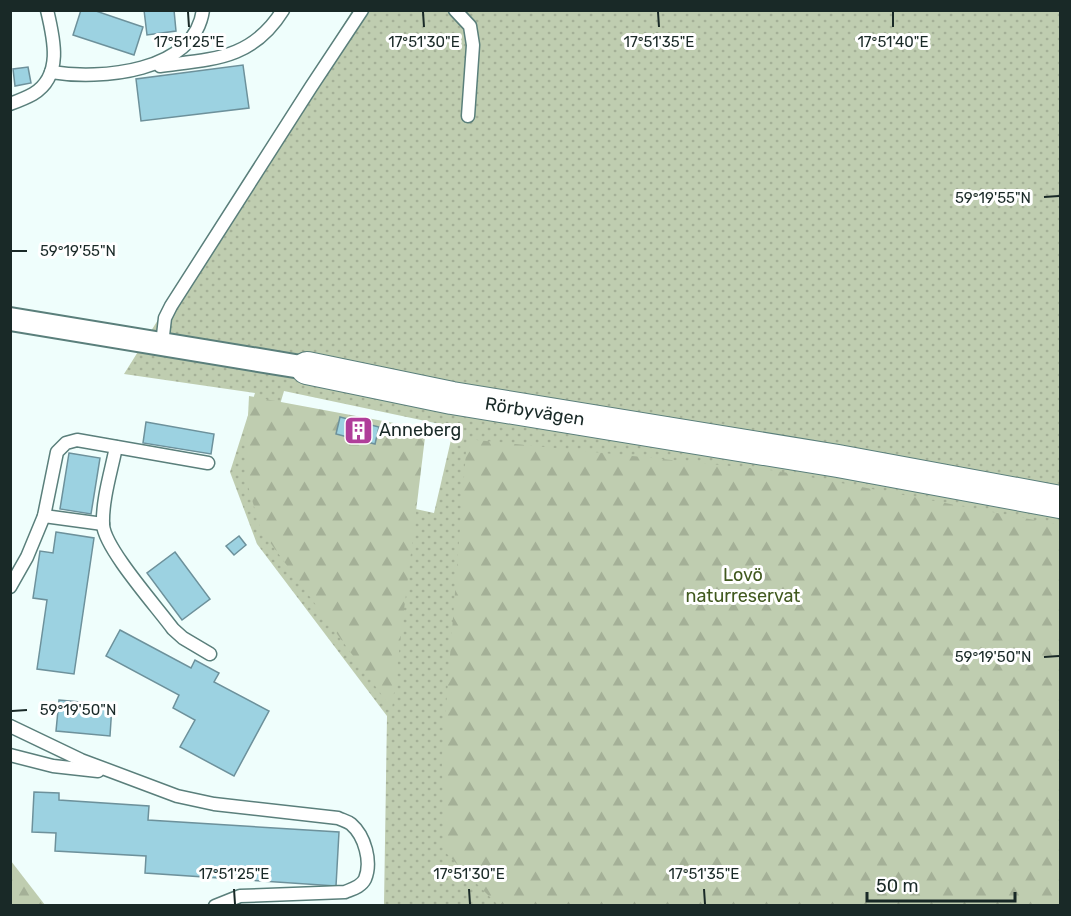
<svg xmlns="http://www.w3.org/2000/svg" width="1071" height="916" font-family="Rubik,sans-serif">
<defs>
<pattern id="green-dots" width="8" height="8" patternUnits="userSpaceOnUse" patternTransform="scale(1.5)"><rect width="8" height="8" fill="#bfcdb0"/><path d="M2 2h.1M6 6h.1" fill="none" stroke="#a4b097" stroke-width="1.8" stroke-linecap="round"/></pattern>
<pattern id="forest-firs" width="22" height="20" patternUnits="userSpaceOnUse" patternTransform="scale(1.5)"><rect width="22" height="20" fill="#bfcdb0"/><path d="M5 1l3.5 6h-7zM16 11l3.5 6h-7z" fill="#a4b097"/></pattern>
</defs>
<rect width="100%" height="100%" fill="#effefc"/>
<path fill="url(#green-dots)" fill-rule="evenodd" d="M 352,11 L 1060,11 L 1060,905 L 384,905 L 387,716 L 257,544 L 230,472 L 255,393 L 124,374 ZM 284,391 L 454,427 L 434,513 L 259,475 Z"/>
<g fill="url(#forest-firs)">
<path d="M 249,396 L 426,429 L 392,709 L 261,530 L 245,476 Z"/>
<path d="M 467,439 L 778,471 L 1060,525 L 1060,905 L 498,905 L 444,851 L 442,758 Z"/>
<path d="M 10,861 L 11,861 L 45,905 L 11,905 Z"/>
</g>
<g fill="#9cd2e1" stroke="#6d919b" stroke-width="1.5">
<path d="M 81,10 L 93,10 L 143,27 L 134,55 L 73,35 Z"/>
<path d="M 144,10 L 174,10 L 176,31 L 147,35 Z"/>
<path d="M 243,65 L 249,108 L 141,121 L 136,79 Z"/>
<path d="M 28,67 L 31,83 L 15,86 L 13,69 Z"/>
<path d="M 340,417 L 379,427 L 375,444 L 336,434 Z"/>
<path d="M 146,422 L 214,434 L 211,454 L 143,443 Z"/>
<path d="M 69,453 L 100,458 L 91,514 L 60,509 Z"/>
<path d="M 56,532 L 94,538 L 74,674 L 37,669 L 47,600 L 33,598 L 40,551 L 53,553 Z"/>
<path d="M 239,536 L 246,545 L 234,555 L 226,546 Z"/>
<path d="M 175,552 L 210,599 L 182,620 L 147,573 Z"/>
<path d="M 120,630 L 191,668 L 195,660 L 219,673 L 214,682 L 269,711 L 234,776 L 180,747 L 195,720 L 173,708 L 179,695 L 106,656 Z"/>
<path d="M 59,700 L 112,705 L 110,736 L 56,731 Z"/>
<path d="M 34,792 L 59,793 L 59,800 L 149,806 L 148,820 L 339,832 L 336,886 L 145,873 L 146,856 L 55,851 L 56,833 L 32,832 Z"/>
</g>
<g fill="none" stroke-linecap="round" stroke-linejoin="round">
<defs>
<g id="lane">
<path d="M 455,10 L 470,26 L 473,45 L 468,116"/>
<path d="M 160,66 C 212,59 252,60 283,10"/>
<path d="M 51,72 C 100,80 194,73 203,10"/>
<path d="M 10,104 C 18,101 26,98 33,94 C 63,76 54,39 47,10"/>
<path d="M 162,344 L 165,318 L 171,306 L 311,87 L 362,10"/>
<path d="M 116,447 C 111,472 102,500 103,525 C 105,549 157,607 173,629 L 183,638 L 210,654"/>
<path d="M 44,516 L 103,524"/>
<path d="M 10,587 L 27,557 L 44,516 L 57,452 L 66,443 L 77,440 L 208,463"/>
<path d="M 10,726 L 81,760 L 177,796 L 214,804 L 338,818 C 342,820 347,821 351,824 C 365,836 372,862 365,879 C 361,887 352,889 345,892 L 240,896 L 215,906"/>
<path d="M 10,755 L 53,766 L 98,771"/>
</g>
<path id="street" d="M 10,319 L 307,368"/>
<g id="secondary">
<path id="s1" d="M 307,368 L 452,398 L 838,461 L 1060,502"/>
</g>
</defs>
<use href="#lane" stroke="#5a7f7b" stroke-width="15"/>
<use href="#street" stroke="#5a7f7b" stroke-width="26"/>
<use href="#secondary" stroke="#5a7f7b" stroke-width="34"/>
<use href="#lane" stroke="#fff" stroke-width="12"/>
<use href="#street" stroke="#fff" stroke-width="22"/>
<use href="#secondary" stroke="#fff" stroke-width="32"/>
</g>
<path fill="none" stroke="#192927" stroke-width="2" d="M 188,12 L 189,27M 423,12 L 424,27M 658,12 L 659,27M 893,12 L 893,27M 1044,197 L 1059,196M 12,251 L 27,251M 1044,657 L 1059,656M 12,711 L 27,710M 234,889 L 235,904M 469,889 L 470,904M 704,889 L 705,904"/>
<defs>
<symbol id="building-square" viewBox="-11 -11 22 22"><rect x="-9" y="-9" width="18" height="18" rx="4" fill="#b03e9a" stroke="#fff"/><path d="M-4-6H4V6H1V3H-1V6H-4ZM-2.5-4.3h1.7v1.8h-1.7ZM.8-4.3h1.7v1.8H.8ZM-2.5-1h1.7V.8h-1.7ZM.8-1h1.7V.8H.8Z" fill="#fff"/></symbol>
</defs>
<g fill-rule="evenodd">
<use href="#building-square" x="342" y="414" width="33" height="33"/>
</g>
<g text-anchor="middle" stroke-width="6" stroke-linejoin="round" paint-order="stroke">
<g font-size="18" fill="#192927" stroke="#fff">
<text dy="6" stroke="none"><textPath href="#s1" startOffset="232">Rörbyvägen</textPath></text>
</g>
<g font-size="18" fill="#192927" stroke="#fff" text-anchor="start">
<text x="379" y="436">Anneberg</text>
</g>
<g font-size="18" fill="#41591f" stroke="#fff">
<text x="743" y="581">Lovö<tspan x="743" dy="21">naturreservat</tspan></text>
</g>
</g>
<g font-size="15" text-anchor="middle" fill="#192927" stroke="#fff" stroke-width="6" stroke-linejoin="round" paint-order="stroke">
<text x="189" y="47">17°51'25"E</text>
<text x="424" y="47">17°51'30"E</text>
<text x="659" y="47">17°51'35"E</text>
<text x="893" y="47">17°51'40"E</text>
<text x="993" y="203">59°19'55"N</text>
<text x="78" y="256">59°19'55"N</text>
<text x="993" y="662">59°19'50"N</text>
<text x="78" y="715">59°19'50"N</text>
<text x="234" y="879">17°51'25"E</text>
<text x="469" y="879">17°51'30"E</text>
<text x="704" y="879">17°51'35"E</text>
</g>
<rect width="1071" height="916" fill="none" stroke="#192927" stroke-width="24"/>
<path d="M867 892v9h148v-9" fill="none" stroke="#192927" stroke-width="3"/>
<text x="876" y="892" font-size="18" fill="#192927" stroke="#ffffff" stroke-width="4.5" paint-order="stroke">50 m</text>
</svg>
